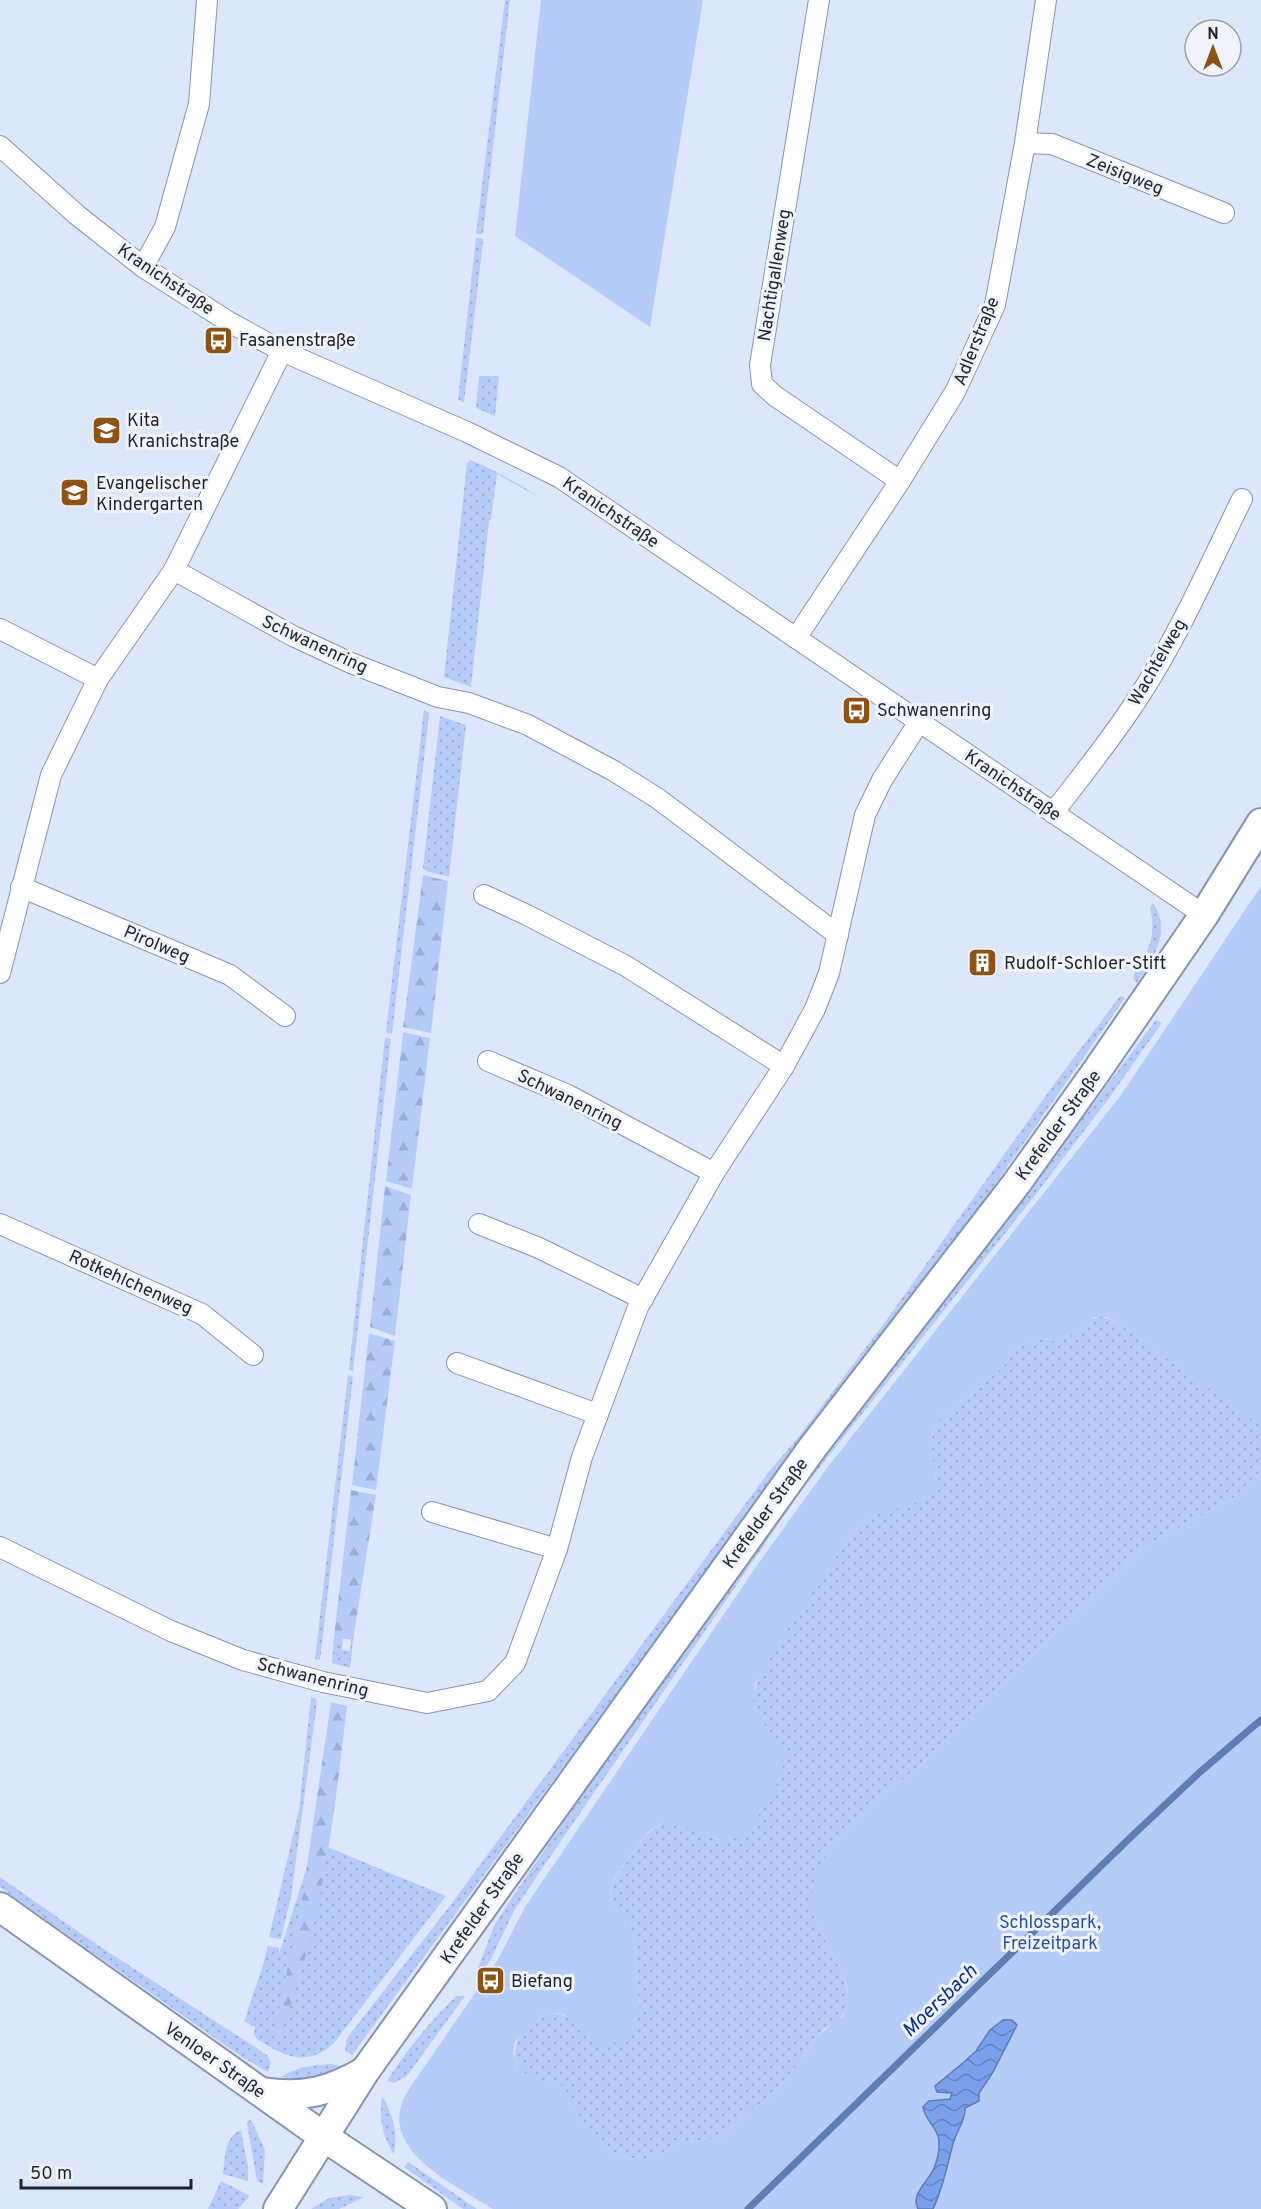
<svg xmlns="http://www.w3.org/2000/svg" width="1261" height="2209" font-family="Overpass,sans-serif">
<defs>
<pattern id="grass-dots" width="8" height="8" patternUnits="userSpaceOnUse" patternTransform="scale(1.5)"><rect width="8" height="8" fill="#b5ccf8"/><path d="M2 2h.1M6 6h.1" fill="none" stroke="#9bafd5" stroke-width="1.8" stroke-linecap="round"/></pattern>
<pattern id="forest-firs" width="22" height="20" patternUnits="userSpaceOnUse" patternTransform="scale(1.5)"><rect width="22" height="20" fill="#b5ccf8"/><path d="M5 1l3.5 6h-7zM16 11l3.5 6h-7z" fill="#9bafd5"/></pattern>
<pattern id="water-waves" width="16" height="10" patternUnits="userSpaceOnUse" patternTransform="scale(1.5)"><rect width="16" height="10" fill="#7ba1ec"/><path d="M0 5q4-4 8 0t8 0" fill="none" stroke="#6483c0"/></pattern>
</defs>
<rect width="100%" height="100%" fill="#dde7fb"/>
<g fill="url(#grass-dots)">
<path d="M 505,0 L 510,0 L 483,234 L 476,234 Z"/>
<path d="M 476,238 L 483,239 L 483,242 L 464,403 L 458,399 Z"/>
<path d="M 479,376 L 499,376 L 495,416 L 476,408 Z"/>
<path d="M 470,460 C 494,469 520,485 542,499 L 497,474 L 491,520 L 489,520 L 471,687 L 444,677 L 467,463 Z"/>
<path d="M 424,710 L 429,712 L 428,724 L 392,1034 L 386,1032 Z"/>
<path d="M 440,716 L 466,725 L 449,877 L 426,871 L 423,868 Z"/>
<path d="M 1153,903 C 1172,931 1153,960 1137,983 L 1134,980 C 1133,973 1139,966 1143,959 C 1152,944 1155,926 1150,908 Z"/>
<path d="M 1120,996 L 1125,998 L 978,1209 L 687,1598 L 352,2055 L 345,2051 L 347,2038 L 452,1903 L 768,1473 L 800,1435 L 888,1318 L 1052,1087 Z"/>
<path d="M 1156,1020 L 1162,1023 L 1110,1097 L 1033,1198 L 801,1491 L 537,1876 L 514,1911 L 490,1961 L 479,1977 L 476,1973 L 494,1926 L 515,1893 L 711,1607 L 821,1456 L 998,1231 Z"/>
<path d="M 385,1037 L 391,1039 L 353,1371 L 349,1369 Z"/>
<path d="M 1100,1316 L 1115,1321 L 1258,1423 L 1261,1426 L 1261,1471 L 1232,1499 L 1142,1548 L 922,1764 L 879,1798 L 826,1854 L 815,1920 L 842,1973 L 848,1994 L 846,2010 L 837,2022 L 824,2029 L 817,2036 L 794,2069 L 774,2093 L 742,2117 L 723,2137 L 675,2144 L 662,2153 L 648,2159 L 635,2159 L 616,2154 L 589,2133 L 581,2124 L 576,2107 L 560,2084 C 549,2082 537,2081 528,2076 C 490,2052 542,1995 571,2020 L 640,2006 L 634,1935 C 629,1921 613,1912 611,1896 C 609,1884 619,1873 626,1863 C 661,1810 665,1817 719,1840 L 786,1754 C 774,1738 752,1720 753,1699 C 754,1667 829,1567 850,1536 L 864,1521 L 936,1475 C 931,1455 927,1440 938,1420 L 1002,1368 L 1015,1351 L 1023,1345 L 1031,1341 L 1043,1339 L 1056,1341 L 1079,1332 L 1090,1320 Z"/>
<path d="M 348,1375 L 353,1377 L 320,1660 L 315,1659 Z"/>
<path d="M 334,1637 L 343,1638 L 342,1650 L 350,1651 L 351,1639 L 353,1640 L 350,1668 L 332,1663 Z"/>
<path d="M 311,1697 L 316,1699 L 317,1702 L 291,1897 L 281,1939 L 269,1937 L 299,1810 Z"/>
<path d="M 315,1842 L 446,1896 L 334,2043 C 313,2062 294,2061 270,2047 C 264,2043 258,2041 254,2035 L 255,2027 L 244,2021 L 262,1968 L 268,1946 L 279,1948 L 279,1954 Z"/>
<path d="M 0,1877 L 93,1942 L 267,2055 L 271,2062 L 268,2072 L 242,2057 L 25,1905 L 0,1887 Z"/>
<path d="M 456,1996 L 465,1996 L 407,2076 L 394,2083 L 387,2081 C 407,2049 429,2023 456,1996 Z"/>
<path d="M 331,2064 L 340,2066 C 320,2079 303,2079 281,2077 C 296,2067 313,2065 331,2064 Z"/>
<path d="M 382,2096 C 393,2114 398,2134 394,2155 C 382,2135 379,2119 382,2096 Z"/>
<path d="M 251,2119 L 265,2150 L 263,2184 L 257,2181 L 247,2123 Z"/>
<path d="M 241,2130 L 248,2167 L 248,2181 L 223,2174 C 225,2158 224,2137 241,2130 Z"/>
<path d="M 408,2162 L 477,2209 L 463,2209 L 404,2167 Z"/>
<path d="M 221,2181 L 250,2196 L 238,2209 L 208,2209 Z"/>
<path d="M 349,2195 L 364,2197 L 339,2209 L 311,2209 L 329,2198 Z"/>
</g>
<g fill="url(#forest-firs)">
<path d="M 423,875 L 448,881 L 431,1033 L 403,1027 Z"/>
<path d="M 403,1032 L 430,1038 L 412,1189 L 386,1181 Z"/>
<path d="M 385,1186 L 411,1195 L 395,1336 L 370,1327 Z"/>
<path d="M 369,1333 L 395,1341 L 376,1490 L 352,1485 Z"/>
<path d="M 351,1490 L 376,1495 L 353,1640 L 334,1637 Z"/>
<path d="M 331,1702 L 347,1706 C 334,1817 322,1929 280,2034 L 273,2037 L 302,1899 Z"/>
</g>
<g fill="#b5ccf8">
<path d="M 541,0 L 703,0 L 650,327 L 515,236 Z"/>
<path d="M 1261,886 L 1261,1426 L 1115,1321 L 1107,1317 L 1094,1317 L 1079,1332 L 1056,1341 L 1043,1339 L 1031,1341 L 1023,1345 L 1015,1351 L 1002,1368 L 938,1420 C 920,1451 943,1466 933,1488 C 925,1506 891,1509 875,1515 C 864,1520 857,1528 850,1536 L 777,1645 L 755,1685 L 753,1700 L 755,1712 L 786,1753 C 783,1764 781,1775 777,1784 C 770,1800 748,1836 731,1840 C 724,1842 716,1838 709,1836 C 661,1816 657,1816 628,1860 C 621,1870 608,1883 611,1896 C 613,1912 631,1920 634,1935 L 640,2006 L 633,2029 L 625,2038 L 614,2043 L 602,2044 L 588,2039 L 565,2015 L 557,2013 L 542,2016 L 529,2025 L 515,2042 L 513,2053 L 517,2064 L 527,2075 L 544,2081 L 560,2084 L 566,2090 L 576,2107 L 581,2124 L 602,2143 L 616,2154 L 634,2159 L 648,2159 L 662,2153 L 675,2144 L 723,2137 L 742,2117 L 774,2093 L 794,2069 L 817,2036 L 843,2016 L 848,1994 L 846,1984 L 842,1973 L 815,1920 L 811,1903 L 815,1877 L 826,1854 L 879,1798 L 922,1764 L 1142,1548 L 1232,1499 L 1261,1471 L 1261,2209 L 493,2209 C 459,2187 384,2154 402,2103 C 404,2097 408,2091 411,2086 L 497,1961 L 525,1907 L 760,1561 L 827,1468 L 1121,1095 Z"/>
</g>
<path fill="url(#water-waves)" stroke="#5f7cb4" stroke-width="1.5" d="M 1003,2020 L 1012,2020 L 1017,2025 L 993,2072 L 979,2093 L 979,2101 L 965,2108 C 966,2120 956,2132 953,2144 C 947,2166 943,2188 933,2209 L 918,2209 C 910,2194 929,2181 934,2168 C 937,2161 939,2152 939,2145 C 940,2128 925,2122 923,2107 L 929,2101 L 950,2099 L 952,2093 L 937,2092 L 935,2086 L 964,2062 L 976,2051 L 990,2030 Z"/>
<g fill="none" stroke-linecap="round" stroke-linejoin="round">
<path stroke="#5f7cb4" stroke-width="7" d="M 748,2209 L 1133,1835 L 1200,1772 L 1261,1720"/>
<defs>
<g id="minor">
<path d="M 819,0 L 760,365 L 762,384 L 775,396 L 900,481"/>
<path d="M 1025,143 L 1052,144 L 1224,213"/>
<path d="M 0,146 L 77,215 L 143,267 L 229,322 L 282,351 L 467,432 L 559,477 L 1204,915"/>
<path d="M 143,267 L 165,227 L 199,104 L 207,0"/>
<path d="M 174,570 L 293,636 L 351,663 L 438,697 L 469,703 L 528,725 L 614,771 L 657,798 L 697,828 L 838,935"/>
<path d="M 0,629 L 98,679"/>
<path d="M 796,638 L 900,481 L 955,392 L 995,305 L 1025,143 L 1046,0"/>
<path d="M 1053,813 C 1083,774 1114,736 1140,695 C 1180,633 1210,564 1242,499"/>
<path d="M 21,887 L 230,975 L 285,1016"/>
<path d="M 484,895 L 527,915 L 626,966 L 784,1066"/>
<path d="M 0,973 L 51,775 L 98,679 L 174,570 L 282,351"/>
<path d="M 488,1061 L 568,1095 L 714,1173"/>
<path d="M 0,1224 L 202,1314 L 253,1355"/>
<path d="M 479,1224 L 539,1248 L 643,1299"/>
<path d="M 457,1363 L 597,1414"/>
<path d="M 432,1512 L 557,1549"/>
<path d="M 0,1547 L 171,1631 L 243,1660 L 323,1682 L 427,1703 L 488,1691 L 515,1663 L 557,1549 L 582,1457 L 638,1307 L 714,1173 L 784,1066 L 815,1009 L 829,973 L 865,815 L 882,780 L 919,722"/>
</g>
<g id="secondary">
<path d="M 0,1907 L 324,2137 L 432,2209"/>
<path d="M 262,2092 C 304,2098 329,2092 365,2071"/>
<path d="M 278,2209 L 365,2071 L 813,1447 L 1016,1184 L 1096,1072 L 1204,915 L 1261,823"/>
</g>
</defs>
<use href="#minor" stroke="#8494b2" stroke-width="22"/>
<use href="#secondary" stroke="#8494b2" stroke-width="32"/>
<use href="#minor" stroke="#fff" stroke-width="20"/>
<use href="#secondary" stroke="#fff" stroke-width="28"/>
</g>
<defs>
<symbol id="bus-square" viewBox="-11 -11 22 22"><rect x="-9" y="-9" width="18" height="18" rx="4" fill="#8f5213" stroke="#f0f4fa"/><path d="M-5-6H5V4H4V6H2V4H-2V6H-4V4H-5ZM-3.5-4V0h7V-4ZM-3.5 1.2v1.5H-2V1.2ZM2 1.2v1.5H3.5V1.2Z" fill="#fff"/></symbol>
<symbol id="school-square" viewBox="-11 -11 22 22"><rect x="-9" y="-9" width="18" height="18" rx="4" fill="#8f5213" stroke="#f0f4fa"/><path d="M0-5L7-2L0 1L-7-2ZM-4 1L0 2.5L4 1V4Q0 6-4 4Z" fill="#fff"/></symbol>
<symbol id="building-square" viewBox="-11 -11 22 22"><rect x="-9" y="-9" width="18" height="18" rx="4" fill="#8f5213" stroke="#f0f4fa"/><path d="M-4-6H4V6H1V3H-1V6H-4ZM-2.5-4.3h1.7v1.8h-1.7ZM.8-4.3h1.7v1.8H.8ZM-2.5-1h1.7V.8h-1.7ZM.8-1h1.7V.8H.8Z" fill="#fff"/></symbol>
</defs>
<g fill-rule="evenodd">
<use href="#bus-square" x="202" y="324" width="33" height="33"/>
<use href="#school-square" x="90" y="414" width="33" height="33"/>
<use href="#school-square" x="58" y="476" width="33" height="33"/>
<use href="#bus-square" x="840" y="694" width="33" height="33"/>
<use href="#building-square" x="966" y="946" width="33" height="33"/>
<use href="#bus-square" x="474" y="1964" width="33" height="33"/>
</g>
<g text-anchor="middle" stroke-width="6" stroke-linejoin="round" paint-order="stroke">
<g font-size="18" fill="#1e2530" stroke="#f0f4fa">
<text transform="translate(1125 174) rotate(22)" y="6">Zeisigweg</text>
<text transform="translate(774 275) rotate(-81)" y="6">Nachtigallenweg</text>
<text transform="translate(166 279) rotate(34)" y="6">Kranichstraße</text>
<text transform="translate(976 341) rotate(-68)" y="6">Adlerstraße</text>
<text transform="translate(611 512) rotate(34)" y="6">Kranichstraße</text>
<text transform="translate(315 644) rotate(25)" y="6">Schwanenring</text>
<text transform="translate(1157 662) rotate(-60)" y="6">Wachtelweg</text>
<text transform="translate(1013 785) rotate(34)" y="6">Kranichstraße</text>
<text transform="translate(157 944) rotate(23)" y="6">Pirolweg</text>
<text transform="translate(570 1099) rotate(26)" y="6">Schwanenring</text>
<text transform="translate(1058 1125) rotate(-54)" y="6">Krefelder Straße</text>
<text transform="translate(131 1282) rotate(24)" y="6">Rotkehlchenweg</text>
<text transform="translate(765 1513) rotate(-54)" y="6">Krefelder Straße</text>
<text transform="translate(313 1677) rotate(14)" y="6">Schwanenring</text>
<text transform="translate(482 1908) rotate(-55)" y="6">Krefelder Straße</text>
<text transform="translate(215 2060) rotate(35)" y="6">Venloer Straße</text>
</g>
<g font-size="18" fill="#1e2530" stroke="#f0f4fa" text-anchor="start">
<text x="239" y="346">Fasanenstraße</text>
<text x="127" y="426">Kita<tspan x="127" dy="21">Kranichstraße</tspan></text>
<text x="96" y="489">Evangelischer<tspan x="96" dy="21">Kindergarten</tspan></text>
<text x="877" y="716">Schwanenring</text>
<text x="1004" y="969">Rudolf-Schloer-Stift</text>
<text x="511" y="1987">Biefang</text>
</g>
<g font-size="18" fill="#2952a9" stroke="#f0f4fa">
<text x="1050" y="1928">Schlosspark,<tspan x="1050" dy="21">Freizeitpark</tspan></text>
</g>
<g font-size="20" font-style="italic" fill="#0b3085" stroke="#f0f4fa">
<text transform="translate(939 2000) rotate(-44)" y="7">Moersbach</text>
</g>
</g>
<g transform="translate(1213 48)"><circle r="28" fill="#f0f4fa" stroke="#9ca1a9" stroke-width="1.5"/>
<path d="M0-4.5L10 22L0 15L-10 22Z" fill="#8f5213"/>
<text y="-9" font-size="16" font-weight="bold" text-anchor="middle" fill="#1e2530">N</text>
</g>
<path d="M21 2179v9h170v-9" fill="none" stroke="#1e2530" stroke-width="3"/>
<text x="30" y="2179" font-size="18" fill="#1e2530" stroke="#f0f4fa" stroke-width="4.5" paint-order="stroke">50 m</text>
</svg>
